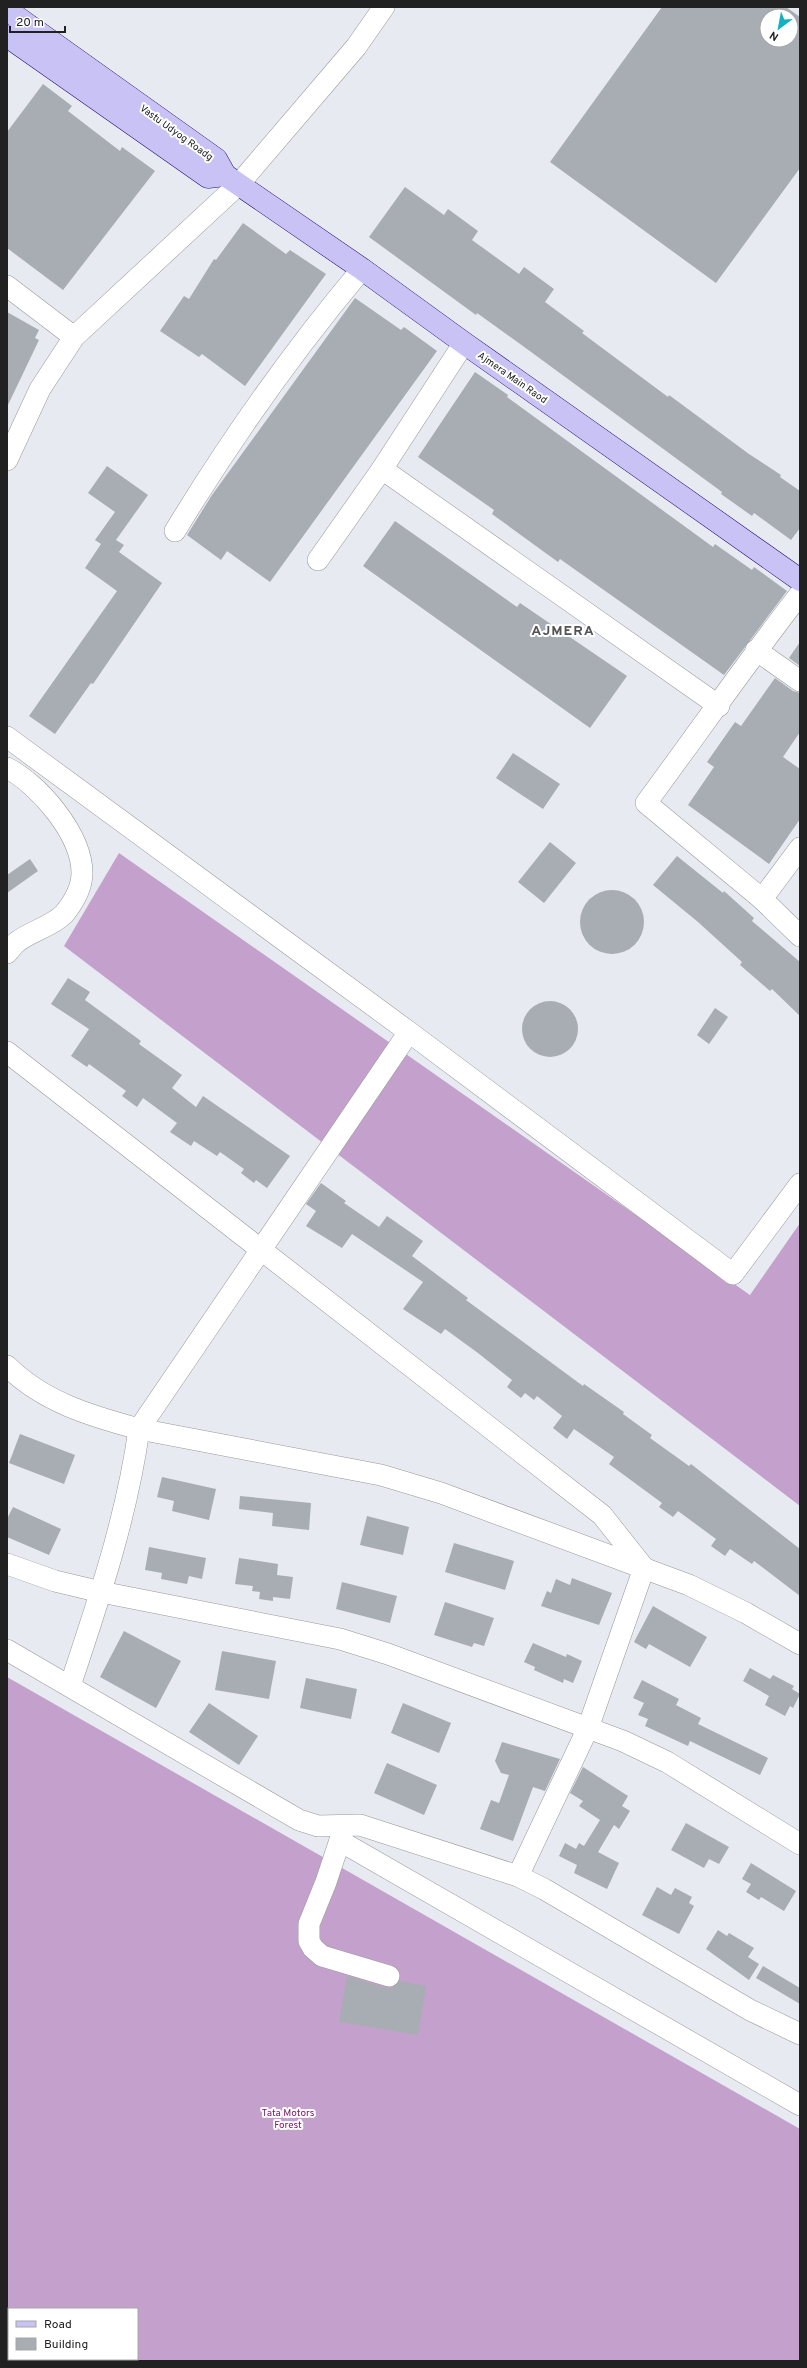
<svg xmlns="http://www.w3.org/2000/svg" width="807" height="2368" font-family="Overpass,sans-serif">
<rect width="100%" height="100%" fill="#e8eaf1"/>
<g fill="#c4a1cc" fill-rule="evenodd">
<path d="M 119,853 L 750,1295 L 800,1223 L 800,1506 L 64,946 Z"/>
<path d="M 7,1677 L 800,2129 L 800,2361 L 7,2361 ZM 9,2309 L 137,2309 L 137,2359 L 9,2359 Z"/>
</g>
<g fill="#a7adb3" fill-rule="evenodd">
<path d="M 662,7 L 786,7 L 800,17 L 800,168 L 716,283 L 550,162 ZM 767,16 L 791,16 L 791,40 L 767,40 Z"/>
<path d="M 43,84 L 72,106 L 68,111 L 120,151 L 122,147 L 155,171 L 63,290 L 7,248 L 7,132 Z"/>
<path d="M 405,187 L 444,215 L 448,209 L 478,231 L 472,240 L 519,274 L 524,267 L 554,289 L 545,302 L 584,331 L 582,333 L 668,397 L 669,395 L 749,454 L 781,475 L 780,477 L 800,491 L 800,528 L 791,540 L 754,513 L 752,516 L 721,494 L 722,492 L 527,349 L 477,313 L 476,315 L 369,237 Z"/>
<path d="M 243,223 L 286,254 L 290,250 L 326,274 L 245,386 L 202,354 L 199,357 L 160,331 L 184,296 L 189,299 L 214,259 L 216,260 Z"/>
<path d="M 355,298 L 401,330 L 404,327 L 437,351 L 270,582 L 227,551 L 221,560 L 187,535 L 212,495 Z"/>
<path d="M 7,312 L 39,330 L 35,338 L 39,340 L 7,407 Z"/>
<path d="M 475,372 L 508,395 L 507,397 L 713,547 L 715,544 L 752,570 L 754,567 L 787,591 L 724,675 L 560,559 L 558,562 L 492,514 L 494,510 L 418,457 Z"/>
<path d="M 107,466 L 148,495 L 116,540 L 124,545 L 119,552 L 162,583 L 93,684 L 91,683 L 55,734 L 29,716 L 117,591 L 85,568 L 101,544 L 95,540 L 115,512 L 88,493 Z"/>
<path d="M 395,521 L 517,607 L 520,603 L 627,676 L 590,728 L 363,566 Z"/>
<path d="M 800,642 L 800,666 L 789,658 Z"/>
<path d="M 775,678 L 793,691 L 800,693 L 800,732 L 783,757 L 800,769 L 800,819 L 769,864 L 688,805 L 714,767 L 707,762 L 735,722 L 741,726 Z"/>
<path d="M 513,753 L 560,784 L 543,809 L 496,778 Z"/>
<path d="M 550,842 L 576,863 L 544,903 L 518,882 Z"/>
<path d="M 677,856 L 723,893 L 724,891 L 754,918 L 752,921 L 800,962 L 800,1016 L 772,989 L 770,991 L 740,965 L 742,962 L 698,922 L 653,885 Z"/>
<path d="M 30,859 L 38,871 L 7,893 L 7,875 Z"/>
<circle cx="612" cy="922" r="32"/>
<path d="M 68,978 L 90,992 L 85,1000 L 141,1041 L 139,1044 L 182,1075 L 172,1088 L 196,1107 L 203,1096 L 290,1156 L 267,1188 L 256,1180 L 254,1183 L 241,1173 L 244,1169 L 220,1152 L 217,1156 L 194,1141 L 191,1146 L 170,1132 L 177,1123 L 143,1098 L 137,1107 L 122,1096 L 126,1091 L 89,1064 L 87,1067 L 71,1056 L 89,1029 L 51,1004 Z"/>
<circle cx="550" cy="1029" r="28"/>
<path d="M 715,1008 L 728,1017 L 709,1044 L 697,1035 Z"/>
<path d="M 321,1183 L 346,1201 L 344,1203 L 379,1227 L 387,1216 L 423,1241 L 412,1256 L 468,1298 L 466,1300 L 583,1386 L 584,1384 L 624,1412 L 623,1414 L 652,1435 L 650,1438 L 689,1466 L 691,1464 L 800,1549 L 800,1596 L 754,1561 L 752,1564 L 730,1549 L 725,1556 L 711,1546 L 716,1539 L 678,1511 L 673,1517 L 659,1507 L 662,1503 L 609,1464 L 614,1457 L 574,1429 L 567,1439 L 553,1428 L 562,1416 L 537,1396 L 534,1400 L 525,1393 L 521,1398 L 507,1387 L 512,1380 L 478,1353 L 445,1329 L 441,1334 L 403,1309 L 423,1282 L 352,1234 L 342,1248 L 306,1226 L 316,1211 L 306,1204 Z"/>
<path d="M 20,1434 L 75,1455 L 64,1484 L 9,1463 Z"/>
<path d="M 162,1477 L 216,1489 L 209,1520 L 172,1511 L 174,1501 L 157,1497 Z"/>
<path d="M 240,1496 L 311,1503 L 309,1530 L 272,1526 L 273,1513 L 239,1509 Z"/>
<path d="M 13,1507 L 61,1529 L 49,1555 L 7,1537 L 7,1519 Z"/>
<path d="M 367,1516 L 409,1527 L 403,1555 L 360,1545 Z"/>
<path d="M 454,1543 L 514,1561 L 505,1590 L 445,1572 Z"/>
<path d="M 149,1547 L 206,1558 L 202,1579 L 189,1576 L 187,1584 L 161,1579 L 162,1573 L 145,1570 Z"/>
<path d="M 239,1558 L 278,1564 L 277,1575 L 293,1577 L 290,1599 L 273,1597 L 273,1601 L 259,1599 L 260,1592 L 252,1591 L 253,1586 L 235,1584 Z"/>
<path d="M 572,1578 L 612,1593 L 599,1625 L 541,1606 L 547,1591 L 551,1593 L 556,1579 L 570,1585 Z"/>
<path d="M 342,1582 L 397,1596 L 390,1623 L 336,1609 Z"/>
<path d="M 445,1602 L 494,1618 L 484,1646 L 474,1643 L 472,1647 L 434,1635 Z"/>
<path d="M 653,1606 L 707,1637 L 690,1667 L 649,1644 L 646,1649 L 634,1642 Z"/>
<path d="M 124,1631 L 181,1661 L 156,1708 L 100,1677 Z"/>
<path d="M 533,1643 L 566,1657 L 567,1654 L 582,1661 L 573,1683 L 564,1679 L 563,1683 L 534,1670 L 535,1667 L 524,1662 Z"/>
<path d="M 222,1651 L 276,1661 L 269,1699 L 215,1690 Z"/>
<path d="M 750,1668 L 770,1679 L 773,1675 L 794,1686 L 792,1689 L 800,1694 L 793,1708 L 790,1706 L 785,1716 L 765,1705 L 769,1696 L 743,1681 Z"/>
<path d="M 306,1678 L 357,1689 L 351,1719 L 300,1708 Z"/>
<path d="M 642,1680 L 679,1699 L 676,1705 L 701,1718 L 698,1724 L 768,1758 L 760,1775 L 690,1741 L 688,1746 L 645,1726 L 648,1719 L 638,1715 L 644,1703 L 633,1698 Z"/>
<path d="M 209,1703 L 258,1736 L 239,1765 L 189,1732 Z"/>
<path d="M 403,1703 L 451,1723 L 439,1753 L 391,1733 Z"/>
<path d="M 502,1742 L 560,1759 L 545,1791 L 533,1787 L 513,1841 L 480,1829 L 491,1800 L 499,1803 L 509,1775 L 501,1773 L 495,1761 Z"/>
<path d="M 387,1763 L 437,1785 L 424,1815 L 374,1793 Z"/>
<path d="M 583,1767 L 628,1796 L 622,1806 L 630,1811 L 619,1829 L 614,1825 L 598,1852 L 619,1863 L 607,1889 L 574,1873 L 577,1865 L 559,1856 L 565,1843 L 576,1849 L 579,1843 L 584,1846 L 600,1820 L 579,1806 L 583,1801 L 570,1793 Z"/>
<path d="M 686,1823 L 729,1847 L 719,1864 L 709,1859 L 704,1868 L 671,1850 Z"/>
<path d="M 751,1863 L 796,1891 L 784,1911 L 761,1897 L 759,1900 L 746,1892 L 751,1884 L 742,1879 Z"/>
<path d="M 657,1887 L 671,1895 L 675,1888 L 692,1897 L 689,1903 L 694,1906 L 679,1934 L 642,1915 Z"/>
<path d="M 718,1930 L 727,1936 L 729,1933 L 754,1948 L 748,1957 L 759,1964 L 749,1980 L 706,1949 Z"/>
<path d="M 763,1966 L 800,1988 L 800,2004 L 756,1978 Z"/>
<path d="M 347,1976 L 386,1988 L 392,1988 L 400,1981 L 426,1986 L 418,2035 L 339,2022 Z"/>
</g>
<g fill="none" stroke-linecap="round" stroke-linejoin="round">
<defs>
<g id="street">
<path d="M 7,286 L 74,337"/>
<path d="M 7,460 L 40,389 L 74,337 L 239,184 L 356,47 L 384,7"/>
<path d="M 382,469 L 719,706"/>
<path d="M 175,531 C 231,439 293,351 362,269"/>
<path d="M 318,560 L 382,469 L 464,343"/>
<path d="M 800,594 C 747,662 698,733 646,803 L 762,899 L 800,936"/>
<path d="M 756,650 L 800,681"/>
<path d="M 7,737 L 409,1032 L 733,1274 L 800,1184"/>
<path d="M 7,768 C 39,784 82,835 82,873 C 82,888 73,903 64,914 C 51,927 31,931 17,942 C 13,945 10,950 7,953"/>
<path d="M 762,899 L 800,848"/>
<path d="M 7,1052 L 602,1515 L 644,1568 L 588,1728 L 518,1876"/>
<path d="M 7,1366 C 43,1402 91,1416 139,1429 L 381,1475 L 441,1493 L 689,1585 L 746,1613 L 800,1644"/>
<path d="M 7,1564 L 55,1581 L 101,1592 L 340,1639 L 388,1654 L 623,1741 L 667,1762 L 800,1844"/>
<path d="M 7,1650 L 299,1820 L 318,1826 L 360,1825 L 518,1876 L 544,1889 L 750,2010 L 800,2034"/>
<path d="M 70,1686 C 98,1602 127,1517 139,1429 L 409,1032"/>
<path d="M 344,1828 L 326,1882 L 309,1924 L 309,1941 L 313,1948 L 322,1956 L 389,1976"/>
<path d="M 340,1841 L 800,2105"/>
</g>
<g id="secondary">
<path d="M 7,10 L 216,159 L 225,175 L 362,269 L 464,343 L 800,580"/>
<path d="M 7,36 L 208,177 L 225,175"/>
</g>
</defs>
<use href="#street" stroke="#989898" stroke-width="22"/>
<use href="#secondary" stroke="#220e72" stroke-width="23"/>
<use href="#street" stroke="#fff" stroke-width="21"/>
<use href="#secondary" stroke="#c9c2f5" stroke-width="22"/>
</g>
<g text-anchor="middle" stroke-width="4" stroke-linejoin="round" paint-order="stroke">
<g font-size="10" fill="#212121" stroke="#fff">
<text transform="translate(177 132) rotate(36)" y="4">Vastu Udyog Roadg</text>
<text transform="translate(513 377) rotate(35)" y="4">Ajmera Main Raod</text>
</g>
<g font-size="10" fill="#791567" stroke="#fff">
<text x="288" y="2116">Tata Motors<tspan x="288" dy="12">Forest</tspan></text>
</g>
<g font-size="14" font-weight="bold" letter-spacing="1" fill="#545454" stroke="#fff">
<text x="563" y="635">AJMERA</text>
</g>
</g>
<rect width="807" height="2368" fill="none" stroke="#212121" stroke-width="16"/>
<rect x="8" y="2308" width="130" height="52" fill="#ffffff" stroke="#a6a6a6"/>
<rect x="16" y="2321" width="20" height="6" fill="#c9c2f5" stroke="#a6a6a6"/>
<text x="44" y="2328" font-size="12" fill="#212121">Road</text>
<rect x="16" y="2338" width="20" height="12" fill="#a7adb3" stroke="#a6a6a6"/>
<text x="44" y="2348" font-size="12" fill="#212121">Building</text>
<g transform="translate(779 28) rotate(212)"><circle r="19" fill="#ffffff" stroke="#a6a6a6"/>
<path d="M0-3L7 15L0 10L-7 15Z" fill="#10b1c2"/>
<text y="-6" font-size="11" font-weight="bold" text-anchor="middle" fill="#212121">N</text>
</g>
<path d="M10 26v6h55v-6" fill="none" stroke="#212121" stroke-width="2"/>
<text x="16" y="26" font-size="12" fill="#212121" stroke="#ffffff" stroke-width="3" paint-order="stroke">20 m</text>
</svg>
